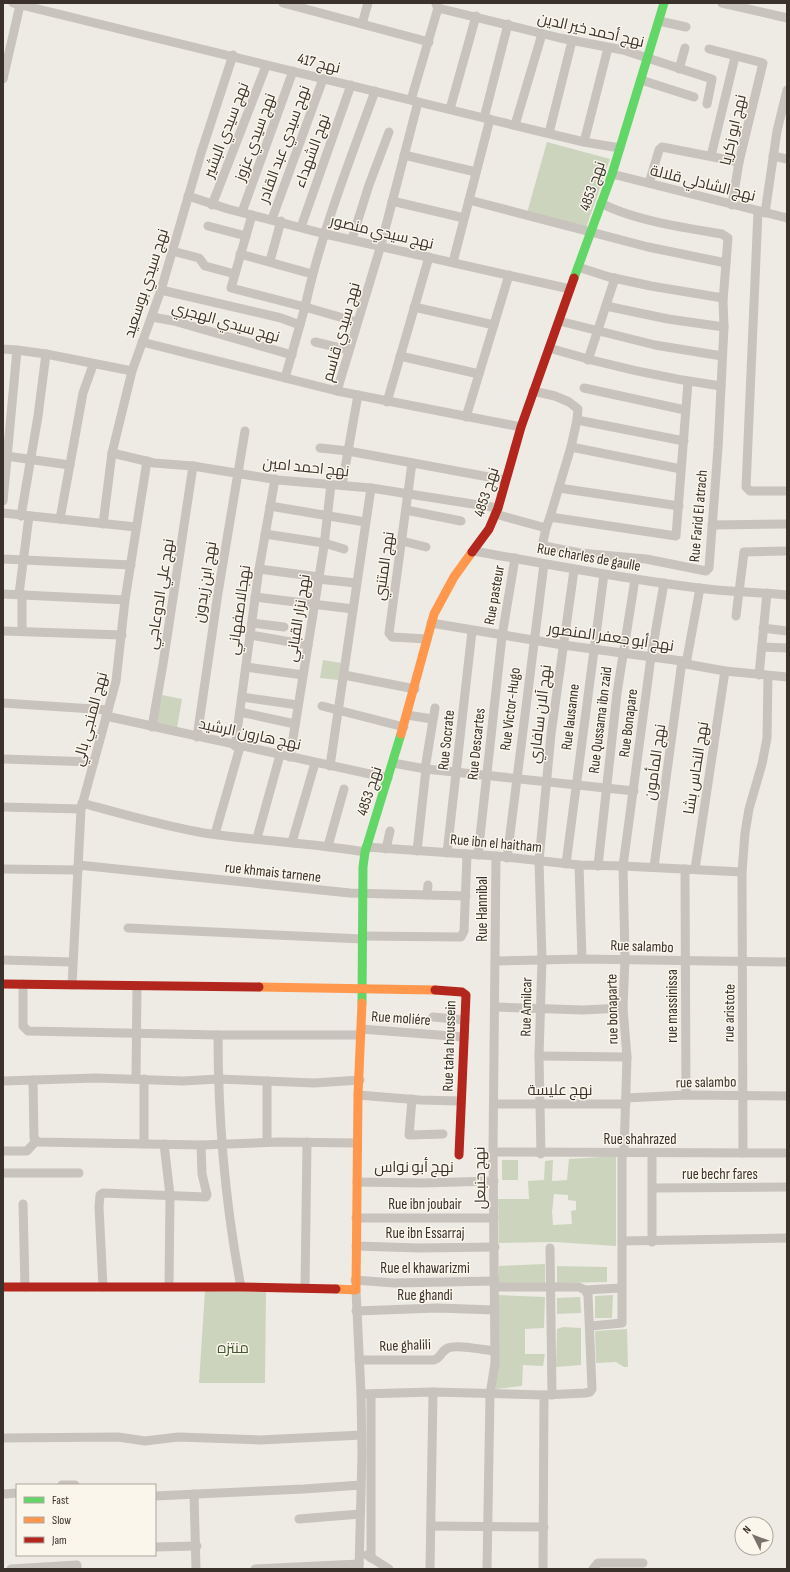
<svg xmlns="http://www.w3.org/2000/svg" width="790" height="1572" font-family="'Sofia Sans Condensed',Cairo,sans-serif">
<rect width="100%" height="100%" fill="#eeebe4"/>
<g fill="#ccd4be" fill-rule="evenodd">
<path d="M 547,142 L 610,159 L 586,228 L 527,213 Z"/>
<path d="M 323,660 L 341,663 L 339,680 L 320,678 Z"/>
<path d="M 162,695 L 182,699 L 177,728 L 156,725 Z"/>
<path d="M 616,1156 L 616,1246 L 555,1242 L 499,1243 L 498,1199 L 529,1199 L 528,1181 L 544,1180 L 545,1161 L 553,1160 L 552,1181 L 567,1180 L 569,1159 ZM 554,1194 L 568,1195 L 568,1200 L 576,1201 L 576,1210 L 571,1211 L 572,1224 L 553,1225 L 552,1212 Z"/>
<rect x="502" y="1160" width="16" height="20"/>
<path d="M 545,1264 L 545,1285 L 498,1284 L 499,1266 Z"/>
<path d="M 557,1266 L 607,1267 L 607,1282 L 557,1283 Z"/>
<path d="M 205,1291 L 266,1292 L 265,1383 L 199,1383 Z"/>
<path d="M 497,1295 L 545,1297 L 544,1328 L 525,1329 L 525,1354 L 545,1354 L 543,1366 L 523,1365 L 522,1386 L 496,1389 Z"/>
<path d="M 613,1295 L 612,1318 L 595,1318 L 595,1296 Z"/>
<path d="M 580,1297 L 581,1313 L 557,1314 L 557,1298 Z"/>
<path d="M 563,1327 L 581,1328 L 581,1365 L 556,1367 L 557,1329 Z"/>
<path d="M 627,1329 L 628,1367 L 624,1367 L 616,1362 L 596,1363 L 595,1331 Z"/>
</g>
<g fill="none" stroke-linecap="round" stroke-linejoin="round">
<g stroke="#c8c3bc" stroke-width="9">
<path d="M 13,3 L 484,118 L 584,142 L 620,148"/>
<path d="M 283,3 L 429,42"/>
<path d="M 722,3 L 787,18"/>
<path d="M 438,8 L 560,38 L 623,50 L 712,79 L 707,104"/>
<path d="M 659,21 L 686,27"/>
<path d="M 362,24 L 368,3"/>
<path d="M 709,49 L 763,63 L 739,162 L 732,205"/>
<path d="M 679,69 L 685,48"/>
<path d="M 3,79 L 20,5"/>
<path d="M 641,80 L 694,97"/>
<path d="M 411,100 L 438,8 L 436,4"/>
<path d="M 418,102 L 381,245 L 337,391 L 521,427"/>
<path d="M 450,109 L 476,16"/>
<path d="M 484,118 L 508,24"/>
<path d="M 515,125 L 542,34"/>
<path d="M 549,133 L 572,41"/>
<path d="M 584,142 L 608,48"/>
<path d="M 404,155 L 476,172"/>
<path d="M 711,156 L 735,57"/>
<path d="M 773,156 L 787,159"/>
<path d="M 612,174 L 787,218"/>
<path d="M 649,183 L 659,150 L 662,147 L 739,162"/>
<path d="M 188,196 L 228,209 L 325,234 L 570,289"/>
<path d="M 469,200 L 648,247 L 726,263"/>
<path d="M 392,201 L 464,218"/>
<path d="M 212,205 L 266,66"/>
<path d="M 758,211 L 746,487 L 750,491 L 787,491"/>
<path d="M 242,212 L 293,71"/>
<path d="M 765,213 L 777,131 L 787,90"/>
<path d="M 252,215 L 231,288 L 305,307 C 321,233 349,163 375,91"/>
<path d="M 272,219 L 323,79"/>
<path d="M 208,226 L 246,236"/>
<path d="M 301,227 L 351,85"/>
<path d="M 352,239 L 369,185 L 389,132"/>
<path d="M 172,251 L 199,258 L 205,266 L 235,274"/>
<path d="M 240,254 L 312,274"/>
<path d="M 270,261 L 281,221"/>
<path d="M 453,262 L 490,119"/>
<path d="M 578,267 L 609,277 L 651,286 L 723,298"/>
<path d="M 161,290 L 281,318 L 300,325"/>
<path d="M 606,306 L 668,319 L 724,327"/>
<path d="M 414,307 L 494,325"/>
<path d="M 152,317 L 174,321 L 292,355"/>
<path d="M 559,321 L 655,345 L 722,356"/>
<path d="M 142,342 L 337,391"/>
<path d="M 315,342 L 349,350"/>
<path d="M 549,348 C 605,365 663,378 721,386"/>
<path d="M 3,349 L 17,350"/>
<path d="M 400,356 L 479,374"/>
<path d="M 588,360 L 615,278"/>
<path d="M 285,378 L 305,307 L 357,322"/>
<path d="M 584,388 L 685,410"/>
<path d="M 533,391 L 555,396 L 569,402 L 578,409 L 577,420 L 684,441"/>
<path d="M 387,402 L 429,257"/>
<path d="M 466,417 L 509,275"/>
<path d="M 571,447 L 681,469"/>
<path d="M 320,448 L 348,451 L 505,480"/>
<path d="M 112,453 L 154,463 L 193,466 L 278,480 L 371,488 L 498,508"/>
<path d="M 6,456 L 70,465"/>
<path d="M 412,463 L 389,633 L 392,637 L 427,639"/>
<path d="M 342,485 L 358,395"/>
<path d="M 559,488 L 679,506"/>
<path d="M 3,501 L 17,350 L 46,354 L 132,371"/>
<path d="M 270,506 L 365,522"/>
<path d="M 406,510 L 461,521"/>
<path d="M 3,513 L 136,527"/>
<path d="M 495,514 L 546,528 L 543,542 L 544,546 L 580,553 L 646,559 L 706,571 L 709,568 L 718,448 L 724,327 L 723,301 L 728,238 L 722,234 C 686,228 632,220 601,203"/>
<path d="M 21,516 L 38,416 L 46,354"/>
<path d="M 550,517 L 571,447 L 577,420"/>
<path d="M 60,519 L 83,393 L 93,365"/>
<path d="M 103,524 L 112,453 L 132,371 L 161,290 L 201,153 L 233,55"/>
<path d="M 712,525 L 787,524"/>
<path d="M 546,528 L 550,517 L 676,536 L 688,382"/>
<path d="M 265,534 L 324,543 L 344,549"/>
<path d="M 402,541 L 426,547"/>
<path d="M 473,551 C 548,564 623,579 699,588 C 728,592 758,592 787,595"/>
<path d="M 3,559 L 131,565"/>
<path d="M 259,569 L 319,577"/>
<path d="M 318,579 L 356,583"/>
<path d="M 3,594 L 125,600"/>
<path d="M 19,594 L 29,516"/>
<path d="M 255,597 L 353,609"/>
<path d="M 736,616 L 744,552 L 787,551"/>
<path d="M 252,623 L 284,627"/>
<path d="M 431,623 L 563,645 L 682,661 L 686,664 L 725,671 L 787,677"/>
<path d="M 763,628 L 787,631"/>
<path d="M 22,630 L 22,594"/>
<path d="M 3,631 L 122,635"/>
<path d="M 250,635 L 308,645"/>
<path d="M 762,647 L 787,648"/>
<path d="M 686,664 L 700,588"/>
<path d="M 246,667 L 303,675"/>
<path d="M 344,675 L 415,689"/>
<path d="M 759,675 L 767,593"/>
<path d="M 242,697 L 298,705"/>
<path d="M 3,703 L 108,710"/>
<path d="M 322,706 L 404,727"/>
<path d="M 240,712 L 295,724"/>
<path d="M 407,715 L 432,719"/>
<path d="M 106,716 L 388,778"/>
<path d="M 152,727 L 163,664 L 193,466"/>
<path d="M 197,737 L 218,593 L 245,431"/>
<path d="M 235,746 L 259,569 L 275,479"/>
<path d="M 290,757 L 324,546 L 331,484"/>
<path d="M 3,759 L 94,762"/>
<path d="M 393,763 L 426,769 L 634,791"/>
<path d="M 330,766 L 371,488"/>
<path d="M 425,769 L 435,708"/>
<path d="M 82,803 C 122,814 163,826 204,833 C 257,841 312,843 365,852"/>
<path d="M 3,807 L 81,809"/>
<path d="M 215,834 L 240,747"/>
<path d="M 257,838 L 280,755"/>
<path d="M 292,842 L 315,763"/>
<path d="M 328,846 L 344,789"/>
<path d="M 366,847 L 496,856 L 579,865 L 623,866 L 742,872 L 745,833 L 749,809 L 762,764 L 767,738 L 768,676"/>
<path d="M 386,849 L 390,831"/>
<path d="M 417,851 L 426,769"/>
<path d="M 447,853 L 472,631"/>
<path d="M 478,855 L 502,636 L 515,558"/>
<path d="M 507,858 L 544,564"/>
<path d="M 566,864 L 604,574"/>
<path d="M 78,865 L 350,893 L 466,896"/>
<path d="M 579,865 L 582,959"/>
<path d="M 598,866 L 617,693 L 635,579"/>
<path d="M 654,867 L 682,661"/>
<path d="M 3,869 L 78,870"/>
<path d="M 685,869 L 686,1095"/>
<path d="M 695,869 L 725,671"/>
<path d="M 742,872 L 743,1153"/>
<path d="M 427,895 L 428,885"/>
<path d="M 128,928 L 362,939"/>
<path d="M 362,936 L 461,937 L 464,931 L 467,854"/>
<path d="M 3,960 L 72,962"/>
<path d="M 496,961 L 582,959 L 787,962"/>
<path d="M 23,984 L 23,1026 L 28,1031 L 218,1035 L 360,1035"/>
<path d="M 72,985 L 81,809 L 116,681 L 125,600 L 147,461"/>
<path d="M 495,1007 L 583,1010 L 623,1008"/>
<path d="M 433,1017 L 465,1020"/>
<path d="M 361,1029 L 464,1037"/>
<path d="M 218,1035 C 218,1120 225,1203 241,1287"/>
<path d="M 539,1056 L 627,1057"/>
<path d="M 136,1079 L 137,986"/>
<path d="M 33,1080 L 34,1138 L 38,1142 L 201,1145 L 279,1142 L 357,1143"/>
<path d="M 3,1081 L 96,1078 L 183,1081 L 218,1079 L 314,1083 L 360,1080"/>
<path d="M 358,1095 L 420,1100 L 461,1101"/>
<path d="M 626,1098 L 686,1095 L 787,1096"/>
<path d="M 412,1099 L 409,1135 L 443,1134"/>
<path d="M 494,1104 L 626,1104"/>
<path d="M 267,1142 L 267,1081"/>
<path d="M 144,1144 L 144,1079"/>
<path d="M 164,1144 L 170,1195 L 169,1286"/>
<path d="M 3,1151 L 27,1151 L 36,1141"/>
<path d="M 493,1152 L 787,1153"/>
<path d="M 624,1152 L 627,1057 L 623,1008 L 625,959 L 623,866 L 651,657 L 664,583"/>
<path d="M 541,1154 L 539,1056 L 542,959 L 539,861 L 551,734 L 574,570"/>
<path d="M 3,1173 L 79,1173"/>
<path d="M 357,1182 L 422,1183 L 494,1181"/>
<path d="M 653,1188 L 787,1187"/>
<path d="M 23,1204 L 25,1287"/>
<path d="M 356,1218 L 494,1218"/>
<path d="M 622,1241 L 787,1238"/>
<path d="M 652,1242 L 652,1153"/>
<path d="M 356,1246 L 419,1248 L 495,1247"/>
<path d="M 550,1248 L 552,1395"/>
<path d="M 355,1280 L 394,1283 L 495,1281"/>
<path d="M 103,1287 L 99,1207 L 100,1195 L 103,1193 L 206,1197 L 207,1195 L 202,1174 L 201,1145"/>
<path d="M 495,1287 L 579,1287 L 585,1290 L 588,1295 L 592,1389 L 590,1392 L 585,1393 L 544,1395"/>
<path d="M 305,1288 L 307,1142"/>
<path d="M 356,1290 L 361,1394"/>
<path d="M 585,1290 L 621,1288"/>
<path d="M 356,1311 L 437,1308 L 495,1310"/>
<path d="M 591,1326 L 622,1323 L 622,1152"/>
<path d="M 359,1360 L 434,1360 C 441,1358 441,1351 448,1348 C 457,1344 484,1350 495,1351"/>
<path d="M 3,1438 L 118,1437 L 145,1441 L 178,1437 L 260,1440 L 362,1435"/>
<path d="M 62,1485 L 75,1485"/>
<path d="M 3,1494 L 17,1493"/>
<path d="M 194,1494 L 196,1569"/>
<path d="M 155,1496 L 304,1489 L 361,1485"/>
<path d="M 299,1519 L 360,1514"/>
<path d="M 431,1526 L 544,1527"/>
<path d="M 155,1547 L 197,1546"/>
<path d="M 367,1555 L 389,1569"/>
<path d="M 371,1558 L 371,1395"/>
<path d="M 11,1569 L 77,1565 L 77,1569"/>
<path d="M 255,1569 L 359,1564"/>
<path d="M 359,1569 L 362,1454 L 361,1394 L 433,1392 L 544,1395 L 543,1569"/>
<path d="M 430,1569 L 433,1392"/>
<path d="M 487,1569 L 490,1395 L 495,1363 L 493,1152 L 496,856"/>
<path d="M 593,1569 L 598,1563 L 643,1563"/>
</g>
<g stroke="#63d668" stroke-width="9">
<path d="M 574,278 L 612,174 L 664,3"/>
<path d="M 362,1003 L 363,867 L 365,852 L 401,734"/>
</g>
<g stroke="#ff974d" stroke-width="9">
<path d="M 401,734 L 434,614 L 454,577 L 472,552"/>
<path d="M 259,987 L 435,990"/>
<path d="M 336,1289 L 356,1290 L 358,1095 L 362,1003"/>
</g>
<g stroke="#b3261e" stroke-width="9">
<path d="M 472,552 L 489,529 L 498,508 L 521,427 L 574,278"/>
<path d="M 3,984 L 259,987"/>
<path d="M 435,990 L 462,992 L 466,995 L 459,1155"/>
<path d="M 3,1287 L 241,1287 L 336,1289"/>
</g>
</g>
<g text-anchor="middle" stroke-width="3" stroke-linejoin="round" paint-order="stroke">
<g font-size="15" fill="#39312a" stroke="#faf6ec">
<text transform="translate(591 30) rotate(13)" y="5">نهج أحمد خير الدين</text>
<text transform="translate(319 63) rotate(14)" y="5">نهج 417</text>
<text transform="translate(226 130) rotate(-69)" y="5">نهج سيدي البشير</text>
<text transform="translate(733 130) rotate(-77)" y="5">نهج ابو زكريا</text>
<text transform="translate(255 137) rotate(-70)" y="5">نهج سيدي عزوز</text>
<text transform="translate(284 144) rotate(-70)" y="5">نهج سيدي عبد القادر</text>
<text transform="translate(312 151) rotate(-70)" y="5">نهج الشهداء</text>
<text transform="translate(703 183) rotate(14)" y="5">نهج الشادلي قلالة</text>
<text transform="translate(592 186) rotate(-71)" y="5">نهج 4853</text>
<text transform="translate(382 232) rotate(13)" y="5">نهج سيدي منصور</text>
<text transform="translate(146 283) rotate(-72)" y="5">نهج سيدي بوسعيد</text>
<text transform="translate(226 322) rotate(16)" y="5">نهج سيدي الهجري</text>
<text transform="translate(341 332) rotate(-74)" y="5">نهج سيدي قاسم</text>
<text transform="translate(306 467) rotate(6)" y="5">نهج احمد امين</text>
<text transform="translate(486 492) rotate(-72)" y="5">نهج 4853</text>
<text transform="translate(698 516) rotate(-85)" y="5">Rue Farid El atrach</text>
<text transform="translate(589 557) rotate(10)" y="5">Rue charles de gaulle</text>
<text transform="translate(384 566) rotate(-82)" y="5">نهج المتنبي</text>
<text transform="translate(205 582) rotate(-81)" y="5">نهج ابن زيدون</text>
<text transform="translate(160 594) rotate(-81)" y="5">نهج علي الدوعاجي</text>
<text transform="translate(494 595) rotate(-80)" y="5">Rue pasteur</text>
<text transform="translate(239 610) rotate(-82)" y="5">نهجالاصفهاني</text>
<text transform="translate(298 618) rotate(-81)" y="5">نهج نزار القباني</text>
<text transform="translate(611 637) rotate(8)" y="5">نهج أبو جعفر المنصور</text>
<text transform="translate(510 709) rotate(-83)" y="5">Rue Victor-Hugo</text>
<text transform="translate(540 714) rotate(-83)" y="5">نهج آلان سافاري</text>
<text transform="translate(570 717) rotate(-83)" y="5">Rue lausanne</text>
<text transform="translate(90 719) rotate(-75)" y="5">نهج المنجي بالي</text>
<text transform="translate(600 720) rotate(-83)" y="5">Rue Qussama ibn zaid</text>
<text transform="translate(628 723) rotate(-83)" y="5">Rue Bonapare</text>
<text transform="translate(250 734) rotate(12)" y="5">نهج هارون الرشيد</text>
<text transform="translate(446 740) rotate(-84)" y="5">Rue Socrate</text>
<text transform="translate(476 744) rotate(-84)" y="5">Rue Descartes</text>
<text transform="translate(655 762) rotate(-82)" y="5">نهج المأمون</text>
<text transform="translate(696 768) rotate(-81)" y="5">نهج النحاس بشا</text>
<text transform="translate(369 791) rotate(-72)" y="5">نهج 4853</text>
<text transform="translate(496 843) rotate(5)" y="5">Rue ibn el haitham</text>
<text transform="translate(273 872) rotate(6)" y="5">rue khmais tarnene</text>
<text transform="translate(482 909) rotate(-90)" y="5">Rue Hannibal</text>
<text transform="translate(642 946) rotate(2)" y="5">Rue salambo</text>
<text transform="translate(672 1006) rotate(-90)" y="5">rue massinissa</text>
<text transform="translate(526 1007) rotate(-89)" y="5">Rue Amilcar</text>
<text transform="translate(612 1009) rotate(-91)" y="5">rue bonaparte</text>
<text transform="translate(729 1013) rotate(-89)" y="5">rue aristote</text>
<text transform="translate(401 1018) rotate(4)" y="5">Rue moliére</text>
<text transform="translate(449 1046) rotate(-88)" y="5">Rue taha houssein</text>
<text transform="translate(706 1082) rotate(-1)" y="5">rue salambo</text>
<text x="560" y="1095">نهج عليسة</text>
<text x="640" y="1144">Rue shahrazed</text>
<text x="414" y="1172">نهج أبو نواس</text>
<text x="720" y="1179">rue bechr fares</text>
<text transform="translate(480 1178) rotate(-91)" y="5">نهج حنبعل</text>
<text x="425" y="1209">Rue ibn joubair</text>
<text x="425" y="1238">Rue ibn Essarraj</text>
<text x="425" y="1273">Rue el khawarizmi</text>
<text x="425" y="1300">Rue ghandi</text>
<text transform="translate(405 1345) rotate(-2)" y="5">Rue ghalili</text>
</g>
<g font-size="15" fill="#41572e" stroke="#faf6ec">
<text x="233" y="1353">منتزه</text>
</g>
</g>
<rect width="790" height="1572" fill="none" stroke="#39312a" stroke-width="8"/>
<rect x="16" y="1484" width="140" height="72" fill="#faf6ec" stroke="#ada79e"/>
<rect x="24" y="1497" width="20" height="6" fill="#63d668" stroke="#ada79e"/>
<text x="52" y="1504" font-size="12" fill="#39312a">Fast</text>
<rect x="24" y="1517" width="20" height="6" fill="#ff974d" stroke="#ada79e"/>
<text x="52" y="1524" font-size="12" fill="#39312a">Slow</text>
<rect x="24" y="1537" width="20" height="6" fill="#b3261e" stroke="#ada79e"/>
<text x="52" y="1544" font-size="12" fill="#39312a">Jam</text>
<g transform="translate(754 1536) rotate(312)"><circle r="19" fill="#faf6ec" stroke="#ada79e"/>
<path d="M0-3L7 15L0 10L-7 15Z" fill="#78726b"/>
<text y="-6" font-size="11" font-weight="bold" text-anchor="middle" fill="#39312a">N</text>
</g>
</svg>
